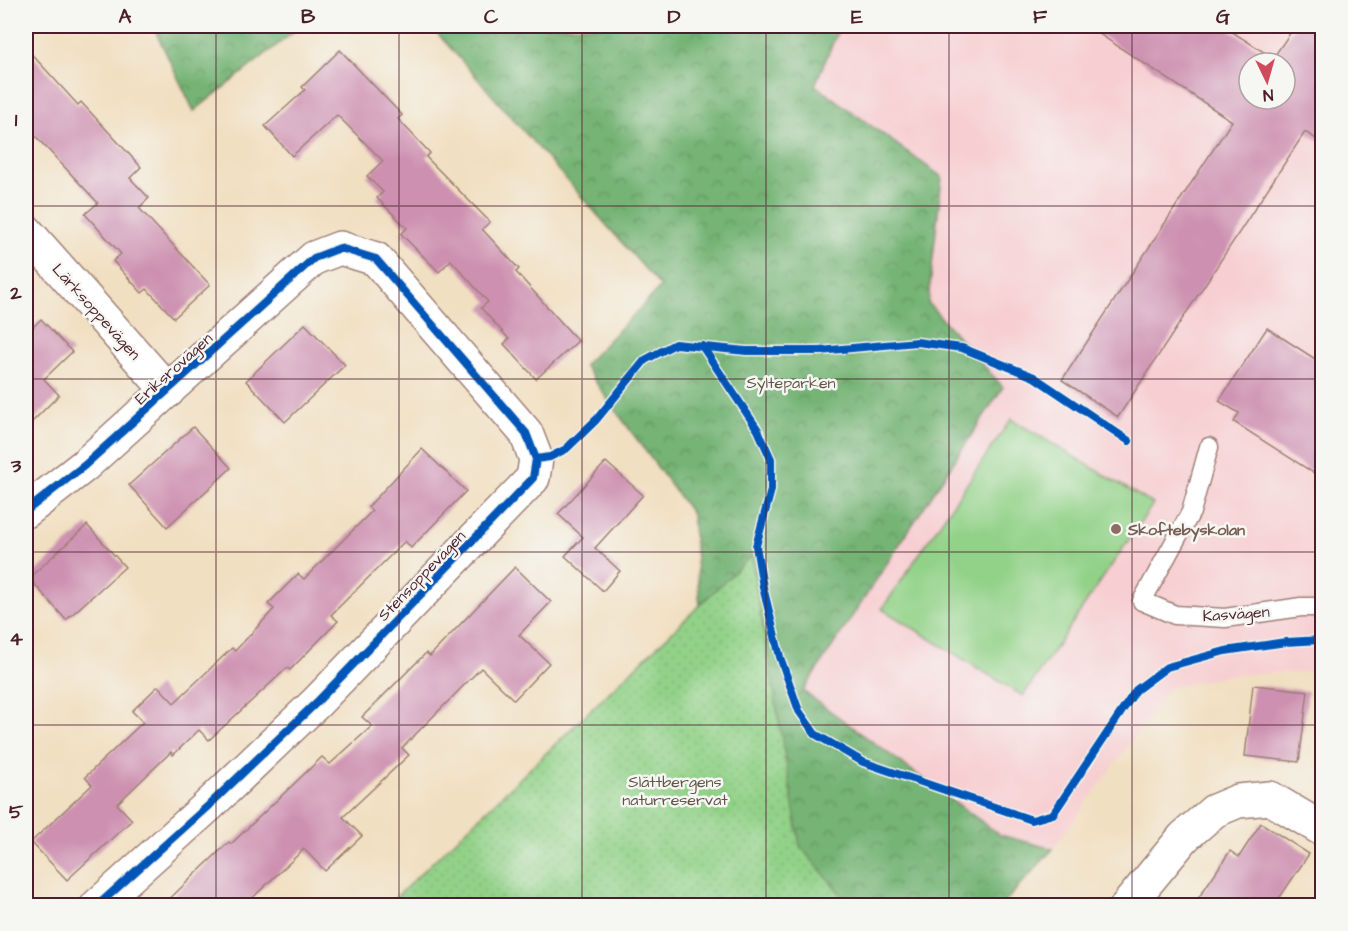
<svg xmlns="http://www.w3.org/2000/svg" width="1348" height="931" font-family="'Architects Daughter',sans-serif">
<defs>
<pattern id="forest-crowns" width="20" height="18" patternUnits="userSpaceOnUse" patternTransform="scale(1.5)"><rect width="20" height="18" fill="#75b474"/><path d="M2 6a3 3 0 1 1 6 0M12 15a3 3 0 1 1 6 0" fill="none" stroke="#62925f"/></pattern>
<pattern id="park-dots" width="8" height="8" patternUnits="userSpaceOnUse" patternTransform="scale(1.5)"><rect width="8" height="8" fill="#92d288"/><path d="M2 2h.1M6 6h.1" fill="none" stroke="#7fb476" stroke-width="1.8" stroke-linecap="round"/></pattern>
</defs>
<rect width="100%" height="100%" fill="#f6f6f2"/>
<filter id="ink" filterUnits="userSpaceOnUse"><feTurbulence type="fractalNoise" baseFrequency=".0167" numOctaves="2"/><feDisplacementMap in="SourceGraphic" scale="12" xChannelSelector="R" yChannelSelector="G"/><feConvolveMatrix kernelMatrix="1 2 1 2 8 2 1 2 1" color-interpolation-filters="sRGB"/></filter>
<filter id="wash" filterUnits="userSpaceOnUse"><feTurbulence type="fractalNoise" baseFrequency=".008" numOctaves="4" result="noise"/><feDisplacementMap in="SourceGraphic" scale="24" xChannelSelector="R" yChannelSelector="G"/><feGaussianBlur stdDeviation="1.35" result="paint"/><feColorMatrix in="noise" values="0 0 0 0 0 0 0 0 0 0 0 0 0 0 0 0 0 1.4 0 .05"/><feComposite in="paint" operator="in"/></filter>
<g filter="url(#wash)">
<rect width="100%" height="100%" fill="#f1dfc1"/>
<path fill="#f7cfd2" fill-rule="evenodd" d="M 840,26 L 1322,26 L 1322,671 L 1228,675 L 1170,688 L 1053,849 L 1000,835 L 803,691 L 1003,387 L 927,303 L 942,177 L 815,85 ZM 1249,63 L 1285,63 L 1285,99 L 1249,99 Z"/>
<g fill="url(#forest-crowns)" stroke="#606a50" stroke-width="1.5">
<path d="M 153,26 L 301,26 L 194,111 Z"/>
<path d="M 431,26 L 840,26 L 815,85 L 942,177 L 928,303 L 1003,387 L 803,691 L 1000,835 L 1053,849 L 1002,905 L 388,906 L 700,606 L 692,514 L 611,404 L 584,365 L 661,287 Z"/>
</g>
<path fill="url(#park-dots)" stroke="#6e785a" stroke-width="1.5" d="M 751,556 L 800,846 L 850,905 L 388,905 Z"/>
<path fill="#92d288" stroke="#6e785a" stroke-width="1.5" d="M 1011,419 L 1153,504 L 1023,696 L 882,609 Z"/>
<g id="blocks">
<g fill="#cd90b1" fill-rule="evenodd">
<path d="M 1087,26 L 1223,26 L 1273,58 L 1295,26 L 1323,26 L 1323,143 L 1305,132 L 1118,417 L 1062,380 L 1232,121 ZM 1249,63 L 1285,63 L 1285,99 L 1249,99 Z"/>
<path d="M 26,48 L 78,105 L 81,102 L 141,167 L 130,178 L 149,198 L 139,208 L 210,285 L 174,318 L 147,289 L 142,293 L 113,261 L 121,254 L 85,214 L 98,203 L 26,126 Z"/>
<path d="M 340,50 L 402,115 L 398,119 L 430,153 L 426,157 L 490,222 L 482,229 L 519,269 L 516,272 L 578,341 L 536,379 L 504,344 L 509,339 L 481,308 L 488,302 L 451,260 L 439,272 L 401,234 L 407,228 L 377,198 L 383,192 L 367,176 L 383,161 L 337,115 L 292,156 L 265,126 L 305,90 L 302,87 Z"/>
<path d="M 41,319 L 72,352 L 44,379 L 59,395 L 26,428 L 26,334 Z"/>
<path d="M 305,324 L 345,365 L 285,422 L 246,381 Z"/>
<path d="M 1267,328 L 1323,364 L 1323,479 L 1234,422 L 1239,413 L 1219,401 Z"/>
<path d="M 193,427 L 231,468 L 167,527 L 129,485 Z"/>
<path d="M 422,449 L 466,491 L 411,548 L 405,541 L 331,615 L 338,621 L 290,670 L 287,668 L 209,740 L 199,730 L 173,755 L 171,752 L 117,804 L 132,820 L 67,880 L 31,842 L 92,785 L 85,777 L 143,722 L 132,711 L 158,686 L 174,703 L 232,648 L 235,651 L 274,609 L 268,604 L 298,574 L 304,579 L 372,511 L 368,507 Z"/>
<path d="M 606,462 L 643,495 L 595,548 L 620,571 L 603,591 L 565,556 L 583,537 L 558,514 Z"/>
<path d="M 87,525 L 125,567 L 66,620 L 29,578 Z"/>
<path d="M 515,567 L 551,602 L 519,635 L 549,663 L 514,700 L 481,668 L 402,748 L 409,755 L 343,817 L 362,836 L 325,871 L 304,849 L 244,906 L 162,906 L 229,842 L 231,844 L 322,757 L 330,764 L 372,726 L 362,717 L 426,653 L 430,656 Z"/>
<path d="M 1253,685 L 1308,691 L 1299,762 L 1245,756 Z"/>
<path d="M 1261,823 L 1309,854 L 1274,906 L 1193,906 L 1230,851 L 1239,857 Z"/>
</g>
</g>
</g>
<g filter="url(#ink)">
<use href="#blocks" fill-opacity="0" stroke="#9e7f76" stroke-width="1.5"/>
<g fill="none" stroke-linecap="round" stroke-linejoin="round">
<defs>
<path id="lane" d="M 1209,447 L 1191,512 L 1142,601 L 1175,615 L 1225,618 L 1301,607 L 1322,607"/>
<g id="street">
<path d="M 26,231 L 168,391"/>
<path d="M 26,511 L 85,465 L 314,258 L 340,248 L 376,259 L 526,433 L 536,459 L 533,478 L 317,702 L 208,806 L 97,906"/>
<path d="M 1127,906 L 1184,837 L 1214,811 L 1238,801 L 1270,798 L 1322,829"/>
</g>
</defs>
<use href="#lane" stroke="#9e7f76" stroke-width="21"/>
<use href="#street" stroke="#9e7f76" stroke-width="36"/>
<use href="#lane" stroke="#fff" stroke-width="18"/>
<use href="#street" stroke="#fff" stroke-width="33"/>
<defs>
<g id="cycleway">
<path d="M 702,346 L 758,430 L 771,459 L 771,490 L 756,546 L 763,587 L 780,657 L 799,711 L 815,734 L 863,762 L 1032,820 L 1053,814 L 1136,690 L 1167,667 L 1225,651 L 1286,642 L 1322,640"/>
<path d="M 536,459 L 550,457 L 566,449 L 596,420 L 645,360 L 675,344 L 746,351 L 820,351 L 917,342 L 962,348 L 1034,377 L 1129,441"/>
<path d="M 26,511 L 85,465 L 314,258 L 340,248 L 376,259 L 526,433 L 536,459 L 533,478 L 317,702 L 208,806 L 97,906"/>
</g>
</defs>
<use href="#cycleway" stroke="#f6f6f2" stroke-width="11"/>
<use href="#cycleway" stroke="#0057b8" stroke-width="8"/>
</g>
</g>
<path fill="none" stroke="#4a1f2b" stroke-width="1.5" stroke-opacity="0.55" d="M 216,26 L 216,906M 399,26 L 399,906M 582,26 L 582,906M 766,26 L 766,906M 949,26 L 949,906M 1132,26 L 1132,906M 26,206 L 1322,206M 26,379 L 1322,379M 26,552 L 1322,552M 26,725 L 1322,725"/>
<circle fill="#8d6e63" stroke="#f6f6f2" stroke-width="2" cx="1116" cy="529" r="6"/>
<g text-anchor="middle" stroke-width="5" stroke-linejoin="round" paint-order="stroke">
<g font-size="16" fill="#4a1f2b" stroke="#f6f6f2">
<text transform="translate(97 311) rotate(48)" y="6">Lärksoppevägen</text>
<text transform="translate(173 368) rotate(-42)" y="6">Eriksrovägen</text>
<text transform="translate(421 575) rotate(-46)" y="6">Stensoppevägen</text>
<text transform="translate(1236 613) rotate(-4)" y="6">Kasvägen</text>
</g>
<g font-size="16" fill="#605547" stroke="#f6f6f2">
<text x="791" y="388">Sylteparken</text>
<text x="675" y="787">Slättbergens<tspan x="675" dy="18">naturreservat</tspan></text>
</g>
<g font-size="16" font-weight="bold" fill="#785e54" stroke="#f6f6f2" text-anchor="start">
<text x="1128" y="535">Skoftebyskolan</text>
</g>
</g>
<rect width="1348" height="931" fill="none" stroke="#f6f6f2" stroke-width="66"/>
<g transform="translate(1267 81) rotate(175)"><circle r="28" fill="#f6f6f2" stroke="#b1a0a2" stroke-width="1.5"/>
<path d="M0-4.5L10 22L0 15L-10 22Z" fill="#d1495b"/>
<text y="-9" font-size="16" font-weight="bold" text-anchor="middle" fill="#4a1f2b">N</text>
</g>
<rect x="33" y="33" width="1282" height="865" fill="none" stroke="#4a1f2b" stroke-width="2"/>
<g font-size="20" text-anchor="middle" font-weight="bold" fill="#4a1f2b">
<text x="125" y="23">A</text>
<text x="308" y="23">B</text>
<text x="491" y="23">C</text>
<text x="674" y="23">D</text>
<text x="857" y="23">E</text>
<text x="1040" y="23">F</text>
<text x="1223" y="23">G</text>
<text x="16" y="126">1</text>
<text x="16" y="299">2</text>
<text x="16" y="472">3</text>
<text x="16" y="645">4</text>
<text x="16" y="818">5</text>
</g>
</svg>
